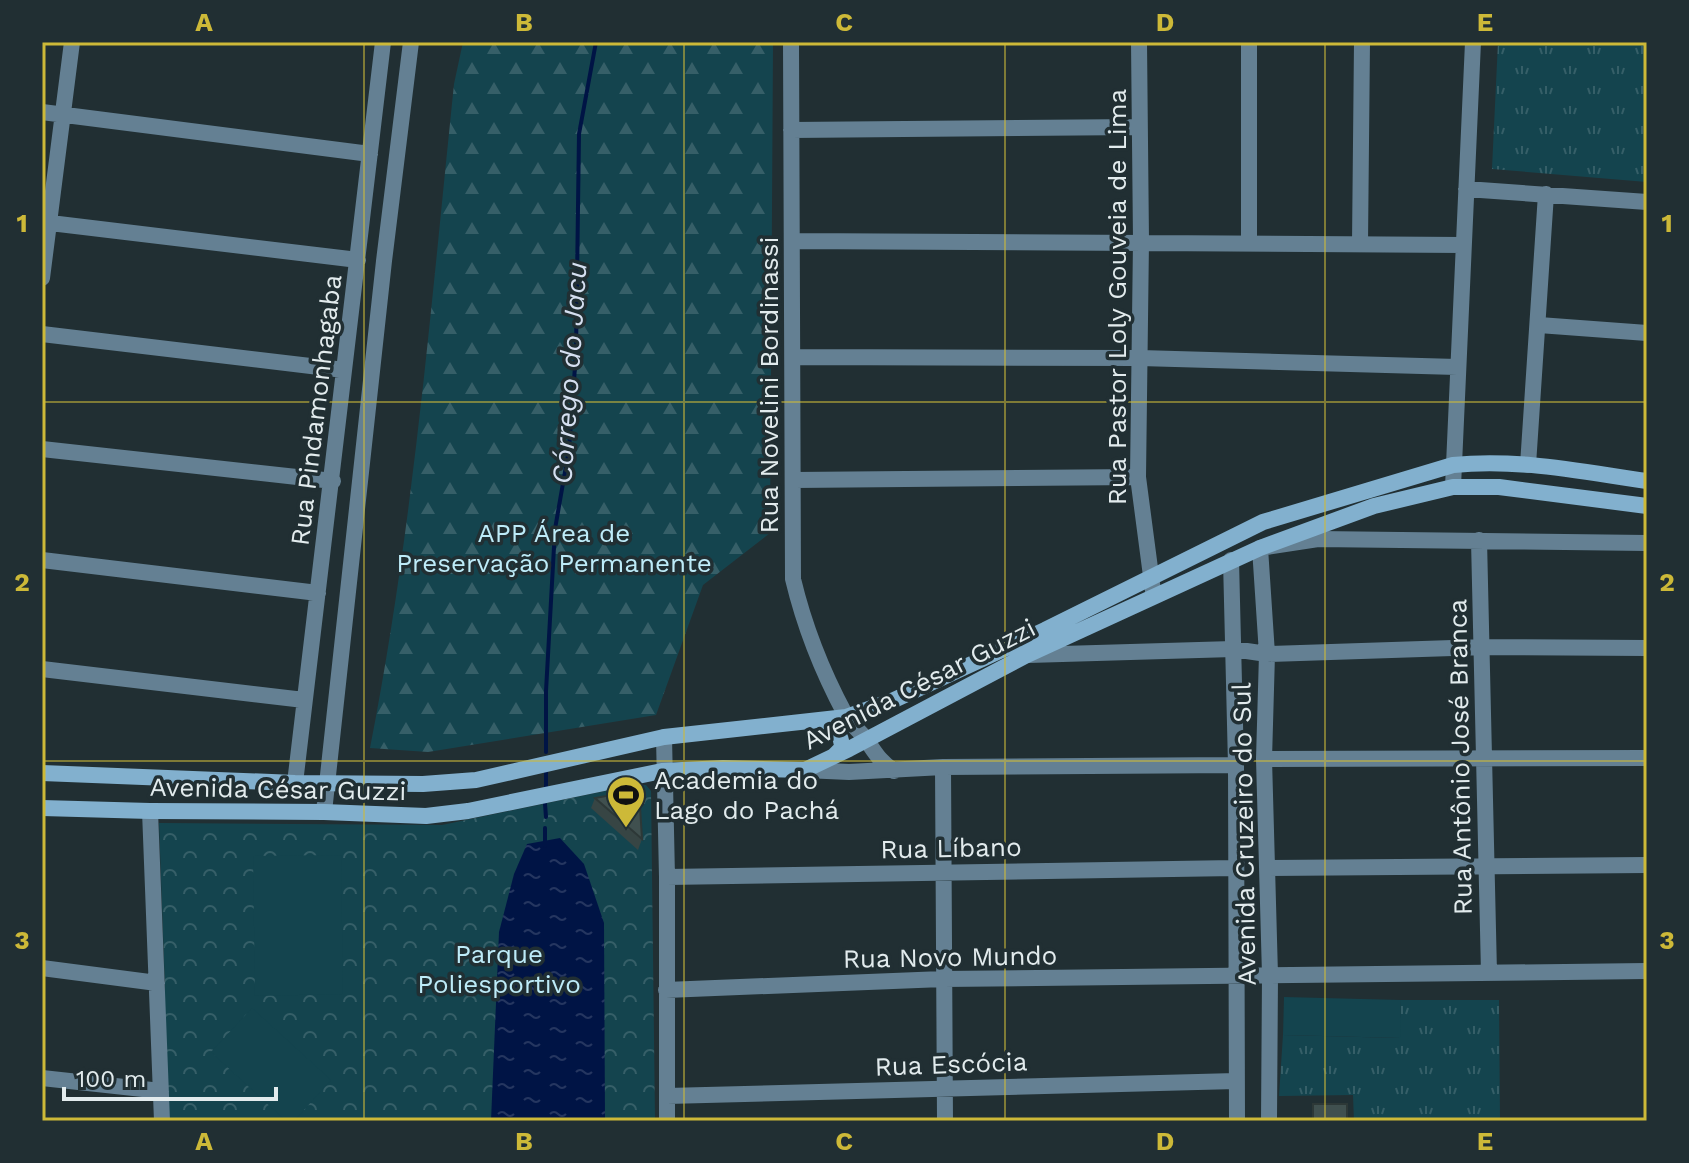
<svg xmlns="http://www.w3.org/2000/svg" width="1689" height="1163" viewBox="0 0 1689 1163" font-family="'Work Sans',sans-serif">
	<style>
		.grass { fill: url(#grass-tufts) }
		.forest { fill: url(#forest-firs) }
		.park { fill: url(#park-crowns) }
		.pitch { fill: #14444e }
		.water { fill: url(#water-ripples) }
		.lines { fill: none; stroke-linecap: round; stroke-linejoin: round }
		.stream { stroke: #001445; stroke-width: 4 }
		.street { stroke: #648093; stroke-width: 16 }
		.secondary { stroke: #82b0ce; stroke-width: 16 }
		.wall { fill: #374544 }
		.building { fill: #40504f; stroke: #2d3837; stroke-width: 2 }
		.grid { fill: none; stroke: #cdb938; stroke-width: 2; stroke-opacity: 0.55 }
		.labels { text-anchor: middle; stroke-width: 7; stroke-linejoin: round; paint-order: stroke }
		.street-label { font-size: 26px; fill: #e2ebed; stroke: #212f33 }
		.park-label { font-size: 26px; fill: #bdebf8; stroke: #212f33 }
		.poi-label { font-size: 26px; fill: #e2ebed; stroke: #212f33; text-anchor: start }
		.water-label { font-size: 28px; font-style: italic; fill: #d5dff0; stroke: #212f33 }
		.neatline { fill: none; stroke: #cdb938; stroke-width: 3 }
		.grid-label { font-size: 26px; text-anchor: middle; font-weight: bold; fill: #cdb938 }
	</style>
	<defs>
		<pattern id="grass-tufts" width="24" height="20" patternUnits="userSpaceOnUse" patternTransform="scale(2)"><rect width="24" height="20" fill="#14444e"/><path d="M3 7l-1-3M5 7V3M7 7l1-3M15 17l-1-3M17 17v-4M19 17l1-3" fill="none" stroke="#365f68"/></pattern>
		<pattern id="forest-firs" width="22" height="20" patternUnits="userSpaceOnUse" patternTransform="scale(2)"><rect width="22" height="20" fill="#14444e"/><path d="M5 1l3.5 6h-7zM16 11l3.5 6h-7z" fill="#365f68"/></pattern>
		<pattern id="park-crowns" width="20" height="18" patternUnits="userSpaceOnUse" patternTransform="scale(2)"><rect width="20" height="18" fill="#14444e"/><path d="M2 6a3 3 0 1 1 6 0M12 15a3 3 0 1 1 6 0" fill="none" stroke="#365f68"/></pattern>
		<pattern id="water-ripples" width="26" height="14" patternUnits="userSpaceOnUse" patternTransform="scale(2)"><rect width="26" height="14" fill="#001445"/><path d="M2 4q2-2 4 0t4 0M15 11q2-2 4 0t4 0" fill="none" stroke="#253660"/></pattern>
	</defs>
	<rect width="100%" height="100%" fill="#212f33"/>
	<path class="grass" d="M1498,42h149v140l-155,-13z
		M1401,1000h98l1,121h-146l-1,-26 -74,1 4,-61 116,3z"/>
	<path class="forest" d="M463,42h310l-3,491 -67,52 -47,130 -228,37 -58,-4c43,-219 61,-442 84,-664z"/>
	<path class="park" d="M634,785h12l5,6 4,330h-490v-133l-6,-165 283,2z"/>
	<path class="pitch" d="M341,855l2,139 -88,2 -2,-140z
		M1284,997l117,3 -1,38 -117,-3z
		M252,1008l79,72 -37,41h-8l-75,-69z"/>
	<path class="water" d="M560,838l24,26 20,59 1,198h-114l8,-189 15,-58 13,-30z"/>
	<g class="lines">
		<path class="stream" d="M546,752v-61l9,-162 14,-80 7,-96 3,-219 17,-92
			M546,769v18
			M545,804l1,13
			M545,846v-18"/>
		<path class="street" d="M791,42l2,537c11,46 30,94 52,135 5,10 14,16 20,24 10,14 14,23 29,33
			M1139,42l2,199 -3,236 15,114
			M1249,42v201
			M42,112l328,42
			M791,130l348,-3
			M1466,189l181,13
			M42,222l316,38
			M793,241l670,4
			M1360,243l2,-201
			M42,278l30,-236
			M1539,325l108,8
			M42,334l302,36
			M794,357l346,1 317,9
			M42,449l291,32
			M1528,465l18,-271
			M794,480l344,-3
			M1453,487l20,-445
			M1479,540l10,433
			M42,560l276,33
			M1231,560l5,205 1,356
			M1028,655l205,-6 34,5 216,-7 164,1
			M42,669l262,31
			M664,737l3,140v244
			M1264,759l383,-1
			M943,767l2,354
			M805,770l44,2 94,-5 293,-2
			M295,783l88,-741
			M150,811l12,310
			M324,812l60,-551 27,-219
			M1269,868l378,-3
			M667,877l568,-9
			M42,968l115,15
			M666,990l277,-11 704,-8
			M42,1078l119,13
			M667,1096l569,-15
			M1269,1121l1,-146 -6,-216 3,-105 -7,-106 58,-9 329,4"/>
		<path class="secondary" d="M823,722c11,6 19,12 19,26l-8,8
			M42,773l253,10 128,1 53,-4 188,-43 182,-20 48,-17 151,-70 218,-108 190,-57c65,-7 130,7 194,16
			M42,808l108,3 174,1 102,4 42,-5 194,-40 61,-3 82,2 44,-21 178,-94 233,-107 114,-42 79,-19h46l148,19"/>
	</g>
	<path class="wall" d="M595,798l47,41 -4,11 -47,-42z"/>
	<path class="building" d="M639,790l3,49 -47,-41z
		M1313,1104h34v17h-34z"/>
	<path class="grid" d="M364,42v1079M684,42v1079M1005,42v1079M1325,42v1079M42,402h1605M42,761h1605"/>
	<defs>
		<g id="stadium-pin" transform="scale(2)"><path d="M0 17L-7.5 6A9.5 9.5 0 1 1 7.5 6Z" fill="#cdb938" stroke="#212f33"/><path d="M0-5a6.5 5 0 1 0 0 10a6.5 5 0 1 0 0-10ZM-3.5-1.8h7v3.6h-7Z" fill="#111"/></g>
	</defs>
	<g fill-rule="evenodd">
		<use href="#stadium-pin" x="626" y="795"/>
	</g>
	<g class="labels">
		<g class="street-label">
			<text transform="translate(1117 297) rotate(-90)" y="9">Rua Pastor Loly Gouveia de Lima</text>
			<text transform="translate(769 385) rotate(-90)" y="9">Rua Novelini Bordinassi</text>
			<text transform="translate(316 410) rotate(-83)" y="9">Rua Pindamonhagaba</text>
			<text transform="translate(919 684) rotate(-27)" y="9">Avenida César Guzzi</text>
			<text transform="translate(1460 757) rotate(-91)" y="9">Rua Antônio José Branca</text>
			<text transform="translate(278 789) rotate(1)" y="9">Avenida César Guzzi</text>
			<text transform="translate(1244 834) rotate(-91)" y="9">Avenida Cruzeiro do Sul</text>
			<text transform="translate(951 848) rotate(-1)" y="9">Rua Líbano</text>
			<text transform="translate(950 957) rotate(-1)" y="9">Rua Novo Mundo</text>
			<text transform="translate(951 1064) rotate(-2)" y="9">Rua Escócia</text>
		</g>
		<g class="park-label">
			<text x="554" y="542">APP Área de<tspan x="554" dy="30">Preservação Permanente</tspan></text>
			<text x="499" y="963">Parque<tspan x="499" dy="30">Poliesportivo</tspan></text>
		</g>
		<g class="poi-label">
			<text x="654" y="789">Academia do<tspan x="654" dy="30">Lago do Pachá</tspan></text>
		</g>
		<g class="water-label">
			<text transform="translate(569 373) rotate(-86)" y="10">Córrego do Jacu</text>
		</g>
	</g>
	<rect width="1689" height="1163" fill="none" stroke="#212f33" stroke-width="88"/>
	<path d="M64 1087v12h212v-12" fill="none" stroke="#e2ebed" stroke-width="4"/>
	<text x="76" y="1087" font-size="24" fill="#e2ebed" stroke="#212f33" stroke-width="6" paint-order="stroke">100 m</text>
	<rect x="44" y="44" width="1601" height="1075" class="neatline"/>
	<g class="grid-label">
		<text x="204" y="31">A</text>
		<text x="524" y="31">B</text>
		<text x="844" y="31">C</text>
		<text x="1165" y="31">D</text>
		<text x="1485" y="31">E</text>
		<text x="22" y="232">1</text>
		<text x="1667" y="232">1</text>
		<text x="22" y="591">2</text>
		<text x="1667" y="591">2</text>
		<text x="22" y="949">3</text>
		<text x="1667" y="949">3</text>
		<text x="204" y="1150">A</text>
		<text x="524" y="1150">B</text>
		<text x="844" y="1150">C</text>
		<text x="1165" y="1150">D</text>
		<text x="1485" y="1150">E</text>
	</g>
</svg>
